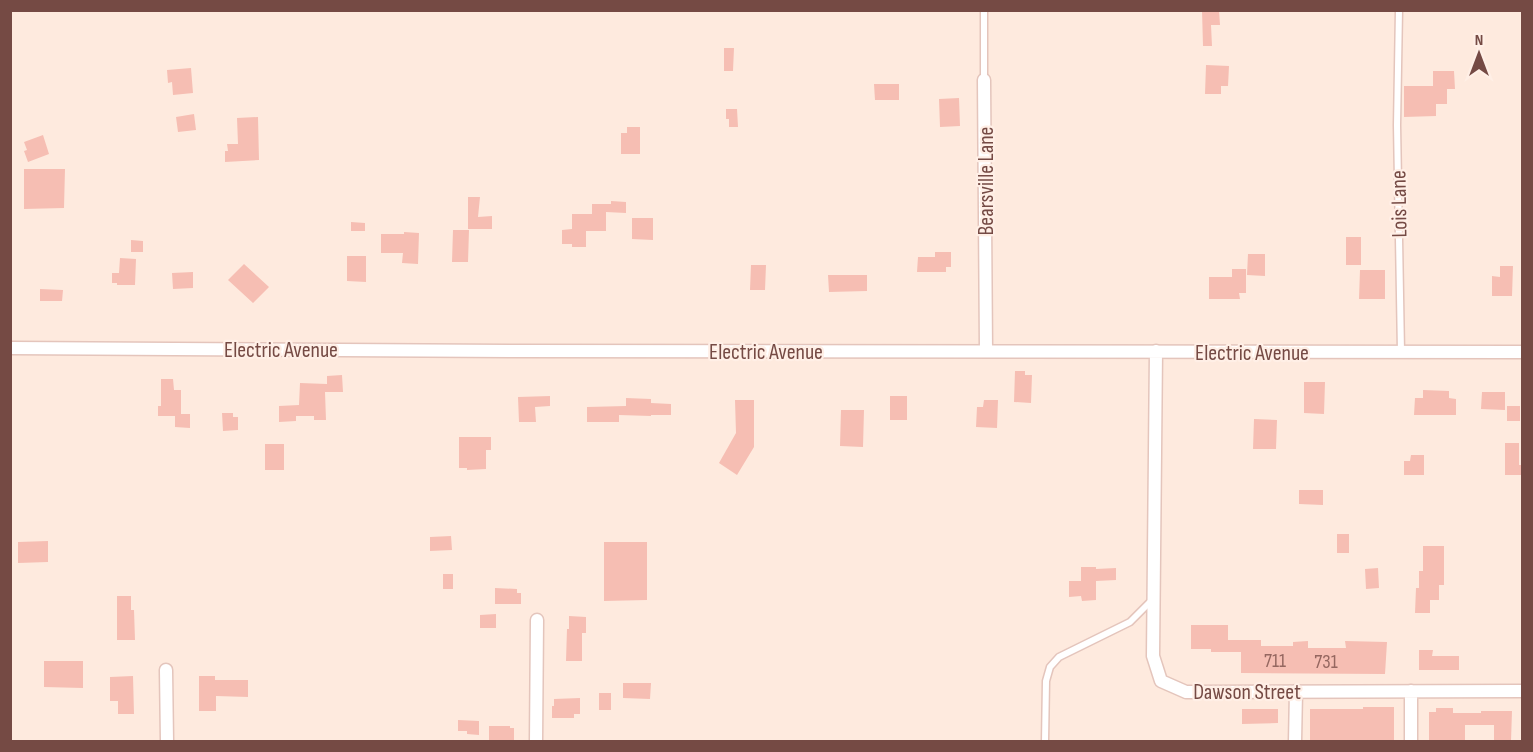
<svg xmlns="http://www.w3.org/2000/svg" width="1533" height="752" viewBox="0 0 1533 752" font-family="'Sofia Sans Condensed',sans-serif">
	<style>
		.building { fill: #f6beb3 }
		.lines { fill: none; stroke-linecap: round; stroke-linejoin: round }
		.lane-casing { stroke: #e4c5bc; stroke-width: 9 }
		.street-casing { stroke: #e4c5bc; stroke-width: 15 }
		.lane { stroke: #fff; stroke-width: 6 }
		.street { stroke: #fff; stroke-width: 12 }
		.labels { text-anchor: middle; stroke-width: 4.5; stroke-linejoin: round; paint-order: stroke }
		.number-label { font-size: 20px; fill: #956760 }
		.street-label { font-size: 22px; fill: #754a44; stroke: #ffefe6 }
	</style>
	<rect width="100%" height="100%" fill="#feeade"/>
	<path class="building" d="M1202,10h17l1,15h-9l1,21h-9z
		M724,48h10l-1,23h-9z
		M1206,65l23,1 -1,20h-7v8h-16z
		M191,68l2,25 -20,2 -1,-13 -4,1 -1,-13z
		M1433,71h21l1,18h-8v15h-11v12l-32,1v-31h29z
		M874,84h25v16h-24z
		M959,98l1,28 -20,1 -1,-28z
		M726,109h11l1,18h-9v-8h-3z
		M194,114l2,16 -18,2 -2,-15z
		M258,117l1,43 -34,2v-11h3l-1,-7h11l-1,-26z
		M627,127h13v27h-19v-21h6z
		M43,135l6,19 -21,8 -4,-11 3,-1 -3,-8z
		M24,169h41l-1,39 -40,1z
		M468,197h12l-2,20 14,-1v13h-24z
		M611,201l15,1v11l-20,-1v19h-20v16h-14v-3h-10v-14l10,-1v-15h20v-10h19z
		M632,218h21v22l-21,-1z
		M351,222l14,1v8h-14z
		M453,230h16l-1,32h-16z
		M404,232l15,1 -1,31 -16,-1 1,-10h-22v-19h23z
		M1346,237h15v28h-15z
		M131,240l12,1v11h-12z
		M935,252h16v15h-5v5h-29l1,-15h17z
		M1248,254h17v22l-18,-1z
		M347,256h19v26l-19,-1z
		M120,258l16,1 -1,26h-18v-2h-5v-10h7z
		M244,264l25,23 -16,16 -25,-23z
		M751,265h15l-1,25h-15z
		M1500,266h13l-1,30h-20v-20l8,1z
		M1232,269h14v24h-7l1,6h-31v-22h23z
		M1360,270h25v29h-26z
		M193,272v16l-20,1 -1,-16z
		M828,275h39v16l-38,1z
		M40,289l23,1 -1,11h-22z
		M1015,371h10v4h7l-1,28 -17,-1z
		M342,375l1,17h-18l1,28h-12v-4h-18v5l-17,1v-16l20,-1 1,-22 27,1v-8z
		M161,379h12l1,11h7v24h9v14l-15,-1v-11h-17v-10h3z
		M1304,382h21l-1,32 -20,-1z
		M1423,390l26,1v7l7,1v16h-42l1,-17h8z
		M1482,392h23v18l-24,-1z
		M550,396v10l-15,1 1,15h-17l-1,-25z
		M890,396h17v24h-17z
		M626,398l25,1v4l20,1v11h-20v1l-32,-1v7h-32v-15l39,-1z
		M735,400h19v47l-17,28 -18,-12 17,-30z
		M984,400h14l-1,28 -21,-1 1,-20h6z
		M1507,406h13v15h-13z
		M841,410h23l-1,37 -23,-1z
		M222,413h11v4h5v13l-15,1z
		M1254,419l23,1 -1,29h-23z
		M459,437h32v13h-5v19l-19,1v-2h-8z
		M1505,443h14v22h3v10h-17z
		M265,444h19v26h-19z
		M1411,455h13v20h-20v-14h6z
		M1299,490h24v15l-24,-1z
		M1337,534h12v19h-12z
		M451,536l1,14 -22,1v-14z
		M48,541v21l-30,1v-21z
		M604,542h43v58l-43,1z
		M1423,546h21v39h-5v15h-9v13h-15l1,-25h3v-17h4z
		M1081,567h15v2l20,-1v12l-20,1v19l-14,1 -1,-5 -12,1v-16h12z
		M1378,568l1,20 -13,1 -1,-20z
		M443,574h10v15h-10z
		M495,588l22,1v4h4v11h-26z
		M117,596h14v14h3l1,30h-18z
		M496,614v14h-16v-13z
		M569,616l17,1v16h-4v28h-16l1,-32h2z
		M1191,625h37v15h33v6h32v-4l15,-1v7h38l-1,-7 42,1 -2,32 -144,-1v-21h-30v-3h-20z
		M1419,650h14l-1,6h27v14h-40z
		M44,661h39v27l-39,-1z
		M133,676l1,38h-16v-13h-8v-24z
		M199,676h16v4h33v17l-32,-1v15h-17z
		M623,683h28l-1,16 -27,-1z
		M599,693h12v17h-12z
		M580,698v16h-6v4h-22v-12h2v-7z
		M1363,707h31v34h-84v-32h53z
		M1436,708h17v5h28v-2h31l-1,30h-17v-16h-29v16h-36v-29h7z
		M1242,709h36v14l-36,1z
		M458,720l21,1v14l-12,-1v-3h-9z
		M489,726h21v2h4v12h-4v1h-21z"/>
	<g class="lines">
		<g class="lane-casing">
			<path id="lane" d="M984,10v70
				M1399,10l-2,115 4,227
				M1045,742l1,-61 4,-14 9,-10 71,-35 23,-23"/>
		</g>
		<g class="street-casing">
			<path id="street" d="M984,80l2,271
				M10,348l505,3 1007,1
				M1156,351l-3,305 8,25 25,11 336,-1
				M166,670l1,72
				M1411,691v51
				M536,742l1,-122
				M1295,742l1,-51"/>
		</g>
		<use href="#lane" class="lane"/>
		<use href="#street" class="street"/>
	</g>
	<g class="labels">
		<g class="number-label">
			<text x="1275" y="667">711</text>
			<text x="1326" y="668">731</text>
		</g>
		<g class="street-label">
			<text transform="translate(985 181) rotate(-90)" y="8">Bearsville Lane</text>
			<text transform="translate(1398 204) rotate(-91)" y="8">Lois Lane</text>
			<text x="281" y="357">Electric Avenue</text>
			<text x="766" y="359">Electric Avenue</text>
			<text x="1252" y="360">Electric Avenue</text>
			<text x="1247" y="699">Dawson Street</text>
		</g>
	</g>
	<rect width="1533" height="752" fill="none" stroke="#754a44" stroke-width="24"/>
	<g transform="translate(1479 54)" stroke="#ffefe6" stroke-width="4.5" paint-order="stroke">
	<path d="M0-4.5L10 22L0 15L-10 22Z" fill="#754a44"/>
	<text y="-9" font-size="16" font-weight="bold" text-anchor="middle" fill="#754a44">N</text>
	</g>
</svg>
